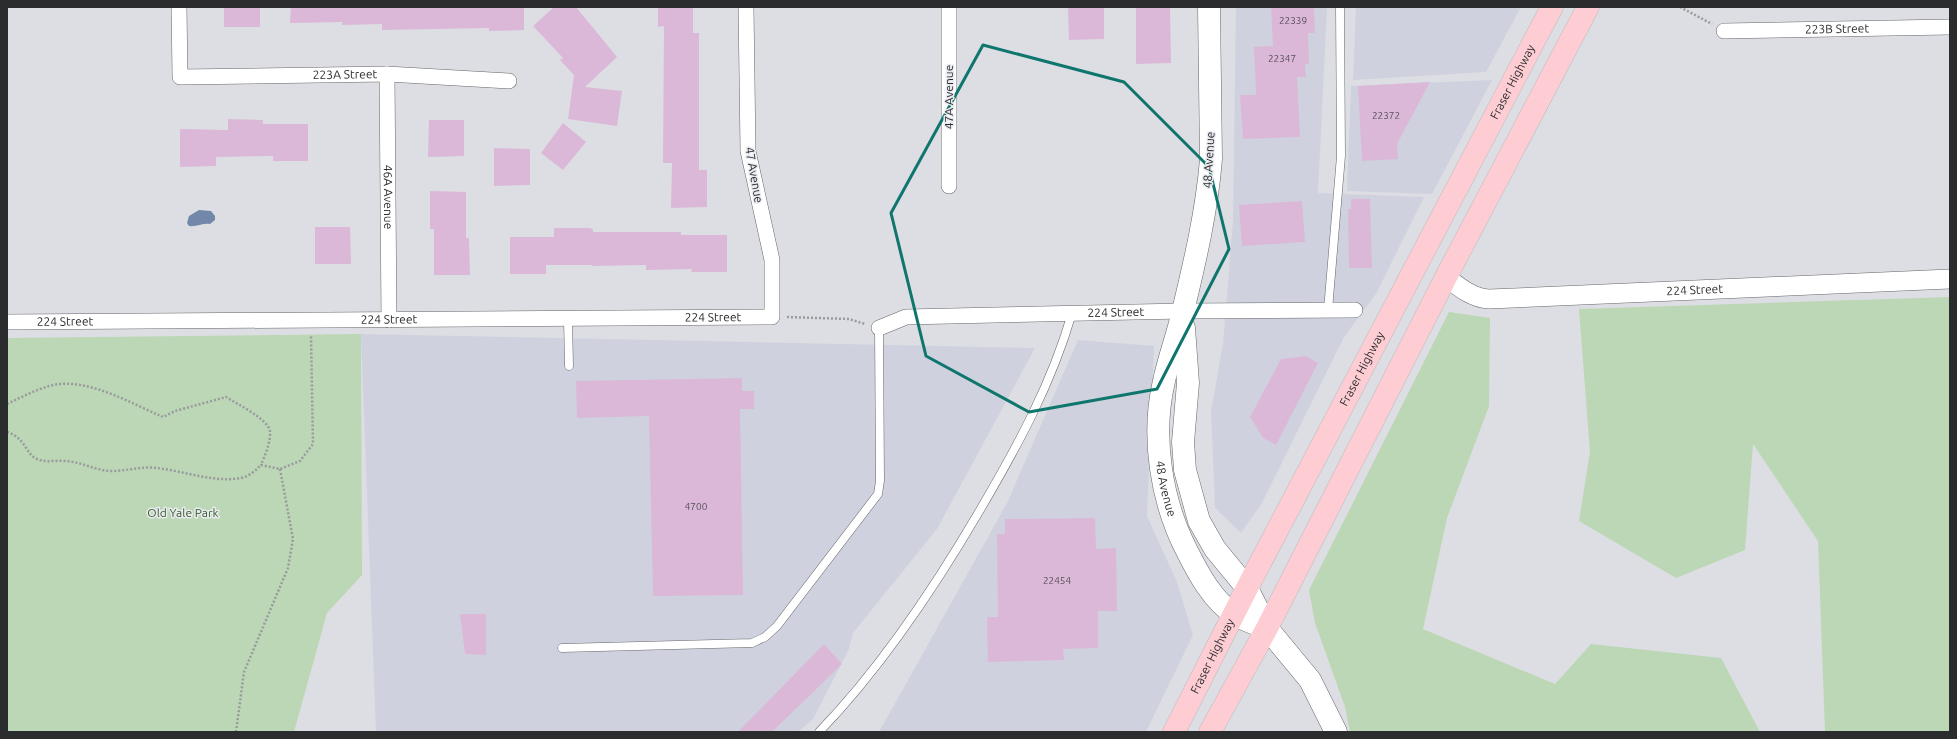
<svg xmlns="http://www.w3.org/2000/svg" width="1957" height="739" viewBox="0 0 1957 739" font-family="Ubuntu,sans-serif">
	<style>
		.built { fill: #cfd2de }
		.green { fill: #bcd7b5 }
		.water { fill: #7188aa }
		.building { fill: #dbb8d8 }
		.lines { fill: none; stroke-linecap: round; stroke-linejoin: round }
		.service-casing { stroke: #65666a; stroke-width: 9 }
		.minor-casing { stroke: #65666a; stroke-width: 16 }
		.tertiary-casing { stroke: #65666a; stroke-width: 20 }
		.secondary-casing { stroke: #65666a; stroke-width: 23 }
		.primary-casing { stroke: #bbbbbc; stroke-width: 23 }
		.path { stroke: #999a9e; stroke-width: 2.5; stroke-dasharray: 2 2; stroke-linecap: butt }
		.service { stroke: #fff; stroke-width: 8 }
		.minor { stroke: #fff; stroke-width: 15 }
		.tertiary { stroke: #fff; stroke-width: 19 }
		.secondary { stroke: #fff; stroke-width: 22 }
		.primary { stroke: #fdcdd3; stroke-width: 22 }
		.marked { fill: none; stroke: #0f766e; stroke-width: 3; stroke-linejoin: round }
		.labels { text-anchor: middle; stroke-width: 3; stroke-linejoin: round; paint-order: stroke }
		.number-label { font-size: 10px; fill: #574f58 }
		.street-label { font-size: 12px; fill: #2b2c2e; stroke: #eaebf1 }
		.park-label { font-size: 12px; fill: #335a29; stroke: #eaebf1 }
	</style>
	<rect width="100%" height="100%" fill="#dddee3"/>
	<path class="built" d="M1236,7h91l-9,186 106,4 -48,97 -32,43 -82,166 -21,30 -26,-25 -4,-97 12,-67 10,-124z
		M1356,7h165l-35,65 -133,8z
		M1492,80l-60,114 -85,-3 4,-105z
		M361,334l674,14 -98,181 -84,104 -4,16 -36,70 -15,13h-422z
		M1078,340l76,6 -7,170 30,66 16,53 -47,97h-267l128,-229z"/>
	<path class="green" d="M1950,297v435h-125l-7,-191 -65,-97 -8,106 -69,28 -97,-57 11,-69 -11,-143z
		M1449,312l41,6 -1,88 -42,112 -24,111 132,55 36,-40 130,14 39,74h-410l-5,-25 -30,-84 -6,-33z
		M361,334l1,241 -35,38 -33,119h-287v-394z"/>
	<path class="water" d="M199,210l12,1 4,5v4l-5,4c-8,-1 -13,3 -21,2l-2,-3 2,-7z"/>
	<path class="building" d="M224,7h36v20h-36z
		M291,7h233v23l-35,1v-3l-107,2v-6l-40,1v-3l-52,1z
		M554,7h22l41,50 -32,30 37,4 -5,35 -49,-7 6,-44 -14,-15 3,-2 -30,-32z
		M658,7h35v26h6v137h8v37l-36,1 1,-45h-9l1,-137 -6,1z
		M1068,7h36v32l-35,1z
		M1136,7h34l1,56 -35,1z
		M1271,7h43l1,26h-7l1,31h-4l1,13h-9l3,60 -57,2 -3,-44h16l-2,-48 19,-1z
		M1430,82l-33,62 1,15 -36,2 -4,-75z
		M228,119l35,1v4h45v37h-35v-5l-57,1v9l-36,1v-38l48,1z
		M429,120h35v36l-36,1z
		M563,123l23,19 -23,28 -22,-17z
		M494,148l36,1v36l-36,1z
		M430,191l36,1v46h3l1,37h-36v-46h-4z
		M1351,199h19l2,69h-23l-1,-59h3z
		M1302,201l3,41 -63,4 -3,-41z
		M315,227h35l1,37h-36z
		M554,228h35l4,1v3h88v3h46v37h-36l1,-3 -46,1v-5l-54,1v-1h-46v9h-36v-37h44z
		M1306,356l12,7 -42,82 -13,-7 -13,-21 31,-58z
		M742,378v13h12v18h-14l3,186 -90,1 -4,-180 -72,2 -1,-37z
		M1095,518l1,31 20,-1 1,63h-19v37l-35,1 1,11 -76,2 -1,-45h11l-1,-83h8v-15z
		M460,614h26v41l-21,-1z
		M824,644l18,20 -70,68h-34z"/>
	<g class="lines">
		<g class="service-casing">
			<path id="service" d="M1328,310l13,-154 -1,-149
				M568,319l1,47
				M562,648l190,-5 13,-6 12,-11 101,-132 2,-13 -1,-153
				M819,732c62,-64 116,-145 161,-222 37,-63 72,-127 92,-197"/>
		</g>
		<g class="minor-casing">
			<g id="minor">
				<path id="s1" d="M179,7l1,70 207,-3 122,7"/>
				<path d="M949,7v179"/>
				<path id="s2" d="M1724,31l226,-4"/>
				<path id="s3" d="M387,74l2,246"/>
				<path id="s4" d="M7,322l765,-5v-57l-24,-109 -2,-144"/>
				<path id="s5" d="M879,328l27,-11 277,-6 172,-1"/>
			</g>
		</g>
		<g class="tertiary-casing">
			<g id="tertiary">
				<path id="s6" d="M1446,277c13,10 26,21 43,22l461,-20"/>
			</g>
		</g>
		<g class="secondary-casing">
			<g id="secondary">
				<path id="s7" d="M1209,7l2,152c-4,51 -16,102 -28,152 -5,23 -14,46 -19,70 -13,55 -3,120 23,170 11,22 26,50 47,63 9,6 22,10 33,14"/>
				<path d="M1184,328l4,55 -5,59 2,28 14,51 16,28 32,39 20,40 43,52 26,52"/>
			</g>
		</g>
		<g class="primary-casing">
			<g id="primary">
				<path id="s8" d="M1174,732l73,-144 305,-581"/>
				<path d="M1210,732l57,-104 179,-351 142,-270"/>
			</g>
		</g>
		<path class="path" d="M1680,7l32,17
			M787,317l62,2 16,5
			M7,404c15,-7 30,-15 46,-19 36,-7 77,18 110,32l12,-6 51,-14c11,7 42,22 44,34 1,11 -5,24 -9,34
			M7,432c19,6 19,23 30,27 9,4 18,1 27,2 17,0 31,10 48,10 15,0 30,-5 45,-3 27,3 57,15 84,10 9,-2 15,-8 20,-13l19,4 20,-8 13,-17 -2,-108
			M236,732l8,-60 44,-104 5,-29 -13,-70"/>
		<use href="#service" class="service"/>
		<use href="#minor" class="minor"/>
		<use href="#tertiary" class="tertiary"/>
		<use href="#secondary" class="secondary"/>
		<use href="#primary" class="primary"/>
	</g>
	<path class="marked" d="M983,45l141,37 85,85 20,82 -72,140 -128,23 -103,-56 -35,-143z"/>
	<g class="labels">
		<g class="number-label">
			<text x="1293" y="24">22339</text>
			<text x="1282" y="62">22347</text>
			<text x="1386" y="119">22372</text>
			<text x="696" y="510">4700</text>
			<text x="1057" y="584">22454</text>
		</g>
		<g class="street-label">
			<text dy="4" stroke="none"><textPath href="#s2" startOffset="113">223B Street</textPath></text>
			<text dy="4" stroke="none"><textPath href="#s1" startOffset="235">223A Street</textPath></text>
			<text dy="4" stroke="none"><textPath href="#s8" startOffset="733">Fraser Highway</textPath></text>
			<text transform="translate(949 97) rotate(-90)" y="4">47A Avenue</text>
			<text transform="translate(1209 160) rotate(-87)" y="4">48 Avenue</text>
			<text transform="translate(754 175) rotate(80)" y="4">47 Avenue</text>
			<text dy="4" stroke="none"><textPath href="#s3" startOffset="123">46A Avenue</textPath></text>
			<text dy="4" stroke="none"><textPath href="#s6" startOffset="255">224 Street</textPath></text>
			<text dy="4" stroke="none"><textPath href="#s5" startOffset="239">224 Street</textPath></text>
			<text dy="4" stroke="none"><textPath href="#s4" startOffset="706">224 Street</textPath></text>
			<text dy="4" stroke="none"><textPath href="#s4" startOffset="382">224 Street</textPath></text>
			<text dy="4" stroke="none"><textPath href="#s4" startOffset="58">224 Street</textPath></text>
			<text dy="4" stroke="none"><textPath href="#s8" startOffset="409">Fraser Highway</textPath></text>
			<text dy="4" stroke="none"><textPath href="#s7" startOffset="488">48 Avenue</textPath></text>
			<text dy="4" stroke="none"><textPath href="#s8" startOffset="85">Fraser Highway</textPath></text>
		</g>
		<g class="park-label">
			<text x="183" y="517">Old Yale Park</text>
		</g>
	</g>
	<rect width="1957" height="739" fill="none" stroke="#2b2c2e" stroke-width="16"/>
</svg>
